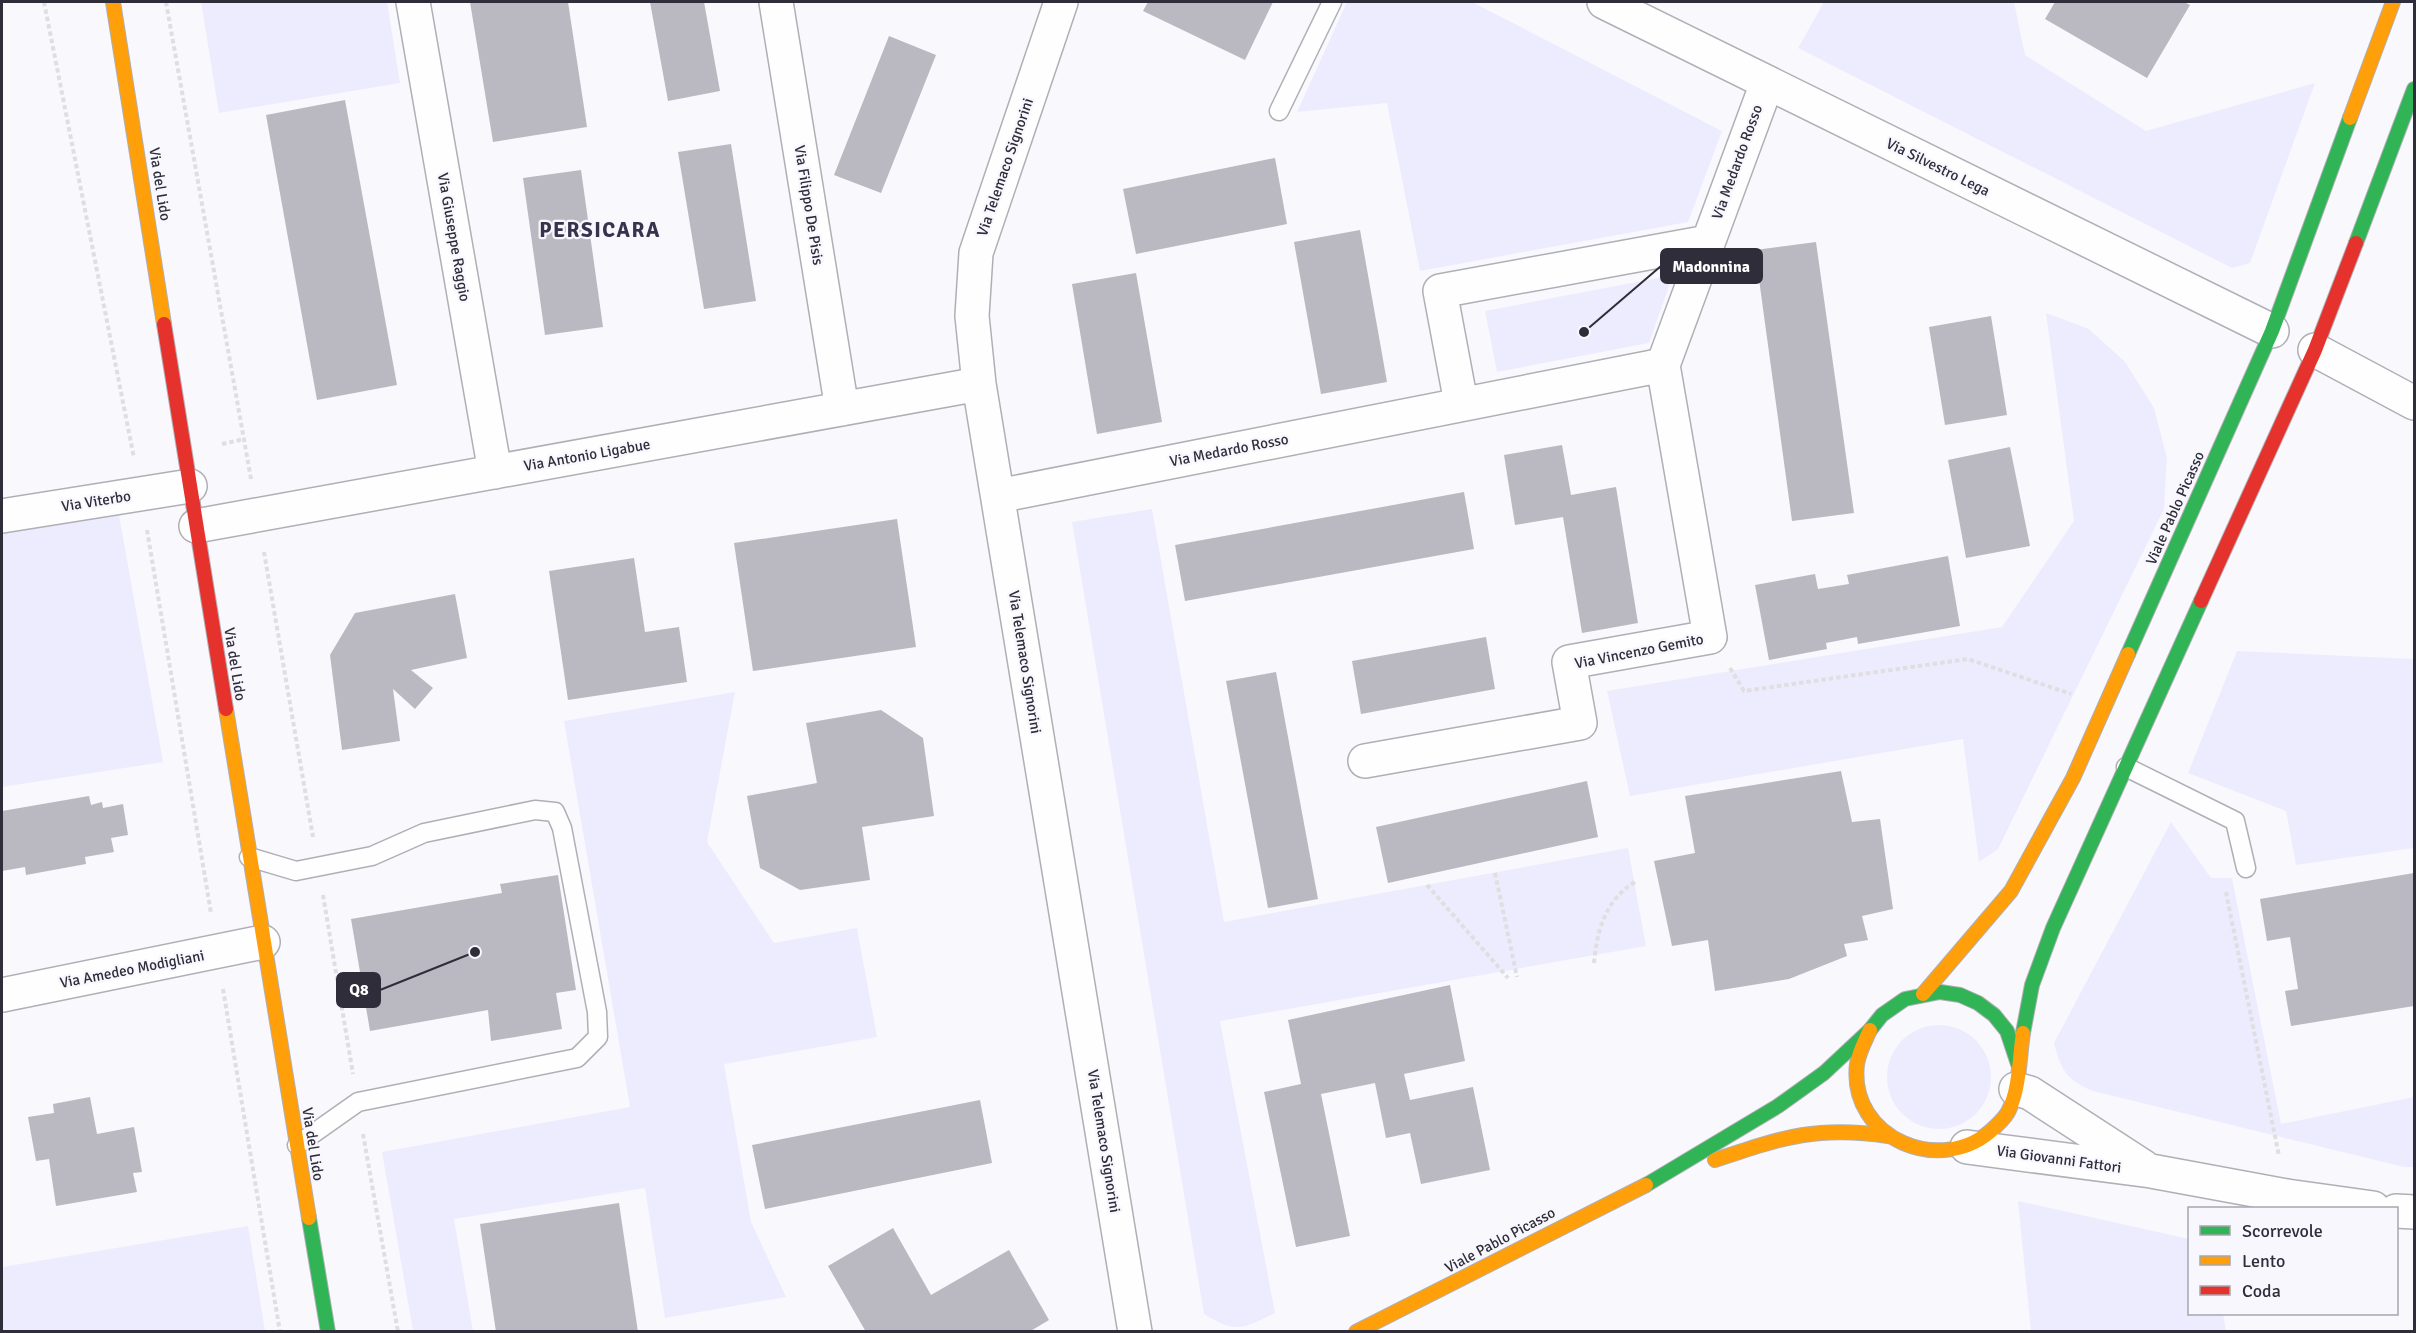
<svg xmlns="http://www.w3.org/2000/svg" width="2416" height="1333" viewBox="0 0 2416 1333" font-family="Signika,sans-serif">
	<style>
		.green { fill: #edecfe }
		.building { fill: #bab9c2 }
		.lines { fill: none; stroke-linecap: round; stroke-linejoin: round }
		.lane-casing { stroke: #afafb6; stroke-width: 21 }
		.street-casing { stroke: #afafb6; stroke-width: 36 }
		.fast-casing { stroke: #afafb6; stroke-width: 16 }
		.slow-casing { stroke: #afafb6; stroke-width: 16 }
		.jam-casing { stroke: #afafb6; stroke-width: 16 }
		.path { stroke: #e0dee1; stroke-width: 4; stroke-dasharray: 4.5 3; stroke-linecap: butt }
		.lane { stroke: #fefeff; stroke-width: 18 }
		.street { stroke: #fefeff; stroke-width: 33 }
		.fast { stroke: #30b455; stroke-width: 14 }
		.slow { stroke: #ff9f0a; stroke-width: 14 }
		.jam { stroke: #e5322d; stroke-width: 14 }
		.labels { text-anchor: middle; stroke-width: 4.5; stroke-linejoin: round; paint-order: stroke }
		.street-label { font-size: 15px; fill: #2e2d39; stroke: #f8f7fe }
		.district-label { font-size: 21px; font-weight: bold; letter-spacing: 1.5px; fill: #36334c; stroke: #f8f7fe }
		.leader { fill: none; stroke: #2e2d39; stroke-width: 2 }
		.callout-dot { fill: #2e2d39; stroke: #f8f7fe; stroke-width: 2 }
		.callout { fill: #2e2d39; stroke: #2e2d39; stroke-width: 2 }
		.callout-label { font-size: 16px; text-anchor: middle; font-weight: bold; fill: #fff }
	</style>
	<rect width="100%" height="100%" fill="#f9f8fd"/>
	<path class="green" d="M201,2h186l13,81 -181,30z
		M1347,2h125l250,129 -34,91 -268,49 -33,-168 -90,9z
		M1824,2h190l11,53 121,76 169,-48 -65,180 -18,5 -434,-220z
		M1673,275l-24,68 -152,29 -12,-61z
		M2046,313l43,16 36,33 29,46 13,50 -3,51 -166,340 -19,13 -16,-123 -333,57 -23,-105 395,-64 72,-106z
		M1152,509l72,413 404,-74 18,98 -426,75 55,292c-34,17 -40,20 -71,1l-132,-792z
		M119,515l44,247 -161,25v-255z
		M2237,651l177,8v189l-118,17 -10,-54 -98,-38z
		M735,692l-28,150 67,101 83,-15 20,109 -153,27 27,158 35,75 -121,21 -20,-130 -191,31 19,112h-60l-31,-179 248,-45 -66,-386z
		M2171,822l40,56h21l49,246 133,-27v70h-10l-311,-76c-26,-11 -32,-20 -39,-48z
		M1887 1077a52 52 0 1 1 104 0a52 52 0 1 1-104 0Z
		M2018,1201l171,38 1,75h33l3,17h-195z
		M248,1226l17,105h-263v-64z"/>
	<path class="building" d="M470,2h98l19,125 -94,15z
		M650,2h54l16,89 -52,10z
		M1148,2h125l-28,58 -102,-49z
		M2055,2h129l6,3 -43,73 -102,-59z
		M889,36l47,19 -55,138 -47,-18z
		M345,100l52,285 -80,15 -51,-285z
		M731,144l25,157 -52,8 -26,-157z
		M1275,158l12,66 -151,30 -13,-65z
		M581,170l22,157 -58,8 -22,-157z
		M1360,230l27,152 -66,12 -27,-152z
		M1816,242l38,271 -62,8 -37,-271z
		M1136,273l26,149 -65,12 -25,-150z
		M1991,316l16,99 -62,10 -16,-98z
		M1562,445l9,50 45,-8 22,136 -56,10 -19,-116 -48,8 -11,-70z
		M2010,447l20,99 -64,12 -18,-98z
		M1464,492l10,57 -289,52 -10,-56z
		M897,519l19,128 -163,24 -19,-128z
		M1948,556l12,70 -102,18 -1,-7 -31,6 1,6 -58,11 -14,-75 60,-11 3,15 31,-5 -2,-9z
		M634,558l11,74 34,-5 8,55 -119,18 -19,-129z
		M455,594l12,64 -56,12 22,18 -18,21 -22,-20 7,52 -58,9 -12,-95 25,-42z
		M1486,637l9,52 -134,25 -9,-53z
		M1276,672l42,227 -50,9 -42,-227z
		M881,710l42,28 11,78 -72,11 8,53 -70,10 -40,-22 -13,-72 70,-13 -11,-60z
		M1841,771l11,51 28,-3 13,90 -31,7 6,24 -24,4 3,12 -58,23 -74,12 -7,-51 -36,6 -18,-85 41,-8 -10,-57z
		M1587,781l11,56 -210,46 -12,-56z
		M89,796l2,9 11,-3 1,6 20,-4 5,31 -17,3 3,14 -29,5 1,7 -60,11 -1,-8 -23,4v-60z
		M2414,873v133l-123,20 -6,-35 13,-2 -8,-52 -23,4 -7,-42z
		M558,875l18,115 -20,3 6,36 -71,12 -3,-31 -118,21 -19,-112 151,-26 -2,-9z
		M1450,985l15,76 -61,13 6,26 63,-13 17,83 -69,14 -11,-51 -24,5 -11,-55 -54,11 29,142 -54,11 -32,-155 37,-8 -13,-64z
		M90,1097l7,37 37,-7 8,45 -9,1 4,19 -81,14 -7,-47 -13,2 -8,-44 26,-4 -1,-9z
		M980,1100l12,63 -227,46 -13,-64z
		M619,1203l19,129h-142l-16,-108z
		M893,1228l38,67 78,-45 40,70 -20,12h-163l-38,-66z"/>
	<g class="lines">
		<g class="lane-casing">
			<path id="lane" d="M1279,111l53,-109
				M2126,767l109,54 11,47
				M249,857l47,14 76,-15 52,-23 111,-23 20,2 7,16 35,184 1,25 -21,21 -219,44 -61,43"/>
		</g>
		<g class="street-casing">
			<path id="street" d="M413,2l82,470
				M776,2l66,407
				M1061,2l-85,251 -4,63 7,68 156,948
				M1604,2l668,329
				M2315,350l99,53
				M1461,403l-21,-112 268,-49
				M998,496l665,-131 104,-282
				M2,516l188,-30
				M196,526l783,-142
				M1365,761l215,-38 -11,-61 141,-25 -47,-272
				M2,995l261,-53
				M2016,1089l14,4 114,74
				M1967,1147l184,24 136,25 86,12
				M2396,1211l18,1"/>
		</g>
		<g class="fast-casing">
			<path id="fast" d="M2356,243l58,-154
				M2128,654l144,-323 78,-213
				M2023,1033l9,-48 21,-57 148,-327
				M1646,1185l132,-79 46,-33 46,-43 12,-15 23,-16 35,-7 20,3 18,8 16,12 13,16 11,33
				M309,1218l19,114"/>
		</g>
		<g class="slow-casing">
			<path id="slow" d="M113,2l51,322
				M2350,118l43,-116
				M226,709l83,509
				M1923,994l88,-103 62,-113 55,-124
				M1870,1030c-5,11 -11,22 -13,34 -9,76 87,114 138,63 5,-5 11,-10 14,-17 11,-23 10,-52 14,-77
				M1715,1160c66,-22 102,-35 173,-24
				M1356,1332l290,-147"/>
		</g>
		<g class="jam-casing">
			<path id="jam" d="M164,324l62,385
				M2201,601l114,-251 41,-107"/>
		</g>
		<path class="path" d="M44,2l90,456
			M166,2l85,477
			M222,444l22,-5
			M147,530l64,383
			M264,552l49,285
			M1730,668l14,23 224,-32 103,35
			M1495,873l22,104
			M1427,885l81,93
			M2226,892l53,264
			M323,895l30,179
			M1594,963c3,-32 11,-63 41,-81
			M223,989l57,343
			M363,1134l35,198"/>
		<use href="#lane" class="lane"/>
		<use href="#street" class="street"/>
		<use href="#fast" class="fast"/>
		<use href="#slow" class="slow"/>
		<use href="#jam" class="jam"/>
	</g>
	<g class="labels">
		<g class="street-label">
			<text transform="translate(1737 162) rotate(-70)" y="5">Via Medardo Rosso</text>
			<text transform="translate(1005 167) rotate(-71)" y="5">Via Telemaco Signorini</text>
			<text transform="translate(1938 167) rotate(26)" y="5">Via Silvestro Lega</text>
			<text transform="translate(160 184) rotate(81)" y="5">Via del Lido</text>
			<text transform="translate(809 205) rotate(81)" y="5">Via Filippo De Pisis</text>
			<text transform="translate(454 237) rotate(80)" y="5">Via Giuseppe Raggio</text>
			<text transform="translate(1229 450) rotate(-11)" y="5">Via Medardo Rosso</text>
			<text transform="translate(587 455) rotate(-10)" y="5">Via Antonio Ligabue</text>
			<text transform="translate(96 501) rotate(-9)" y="5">Via Viterbo</text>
			<text transform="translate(2175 508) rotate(-66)" y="5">Viale Pablo Picasso</text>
			<text transform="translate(1639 651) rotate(-11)" y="5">Via Vincenzo Gemito</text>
			<text transform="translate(1025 662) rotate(81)" y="5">Via Telemaco Signorini</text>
			<text transform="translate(235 664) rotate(81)" y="5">Via del Lido</text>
			<text transform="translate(132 969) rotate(-11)" y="5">Via Amedeo Modigliani</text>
			<text transform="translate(1104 1141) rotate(81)" y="5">Via Telemaco Signorini</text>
			<text transform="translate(313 1144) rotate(81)" y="5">Via del Lido</text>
			<text transform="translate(2059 1159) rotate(8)" y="5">Via Giovanni Fattori</text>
			<text transform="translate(1500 1240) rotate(-28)" y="5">Viale Pablo Picasso</text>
		</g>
		<g class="district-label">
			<text x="600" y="237">PERSICARA</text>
		</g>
	</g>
	<path class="leader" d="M1584 332L1661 266M475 952L380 990"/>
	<g class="callout-dot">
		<circle cx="1584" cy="332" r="6"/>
		<circle cx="475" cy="952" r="6"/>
	</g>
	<g class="callout">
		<rect x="1661" y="249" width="101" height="34" rx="6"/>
		<rect x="337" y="973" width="43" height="34" rx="6"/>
	</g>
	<g class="callout-label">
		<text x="1711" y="272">Madonnina</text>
		<text x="359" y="995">Q8</text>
	</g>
	<rect width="2416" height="1333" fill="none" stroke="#2e2d39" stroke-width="6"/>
	<rect x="2188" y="1207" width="210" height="108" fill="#f8f7fe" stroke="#a7a6af" stroke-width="1.5"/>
	<rect x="2200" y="1226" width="30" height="9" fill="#30b455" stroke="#a7a6af" stroke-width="1.5"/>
	<text x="2242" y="1237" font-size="18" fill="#2e2d39">Scorrevole</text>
	<rect x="2200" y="1256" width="30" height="9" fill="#ff9f0a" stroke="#a7a6af" stroke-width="1.5"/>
	<text x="2242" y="1267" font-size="18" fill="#2e2d39">Lento</text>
	<rect x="2200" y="1286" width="30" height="9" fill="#e5322d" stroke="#a7a6af" stroke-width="1.5"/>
	<text x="2242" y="1297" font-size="18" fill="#2e2d39">Coda</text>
</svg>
